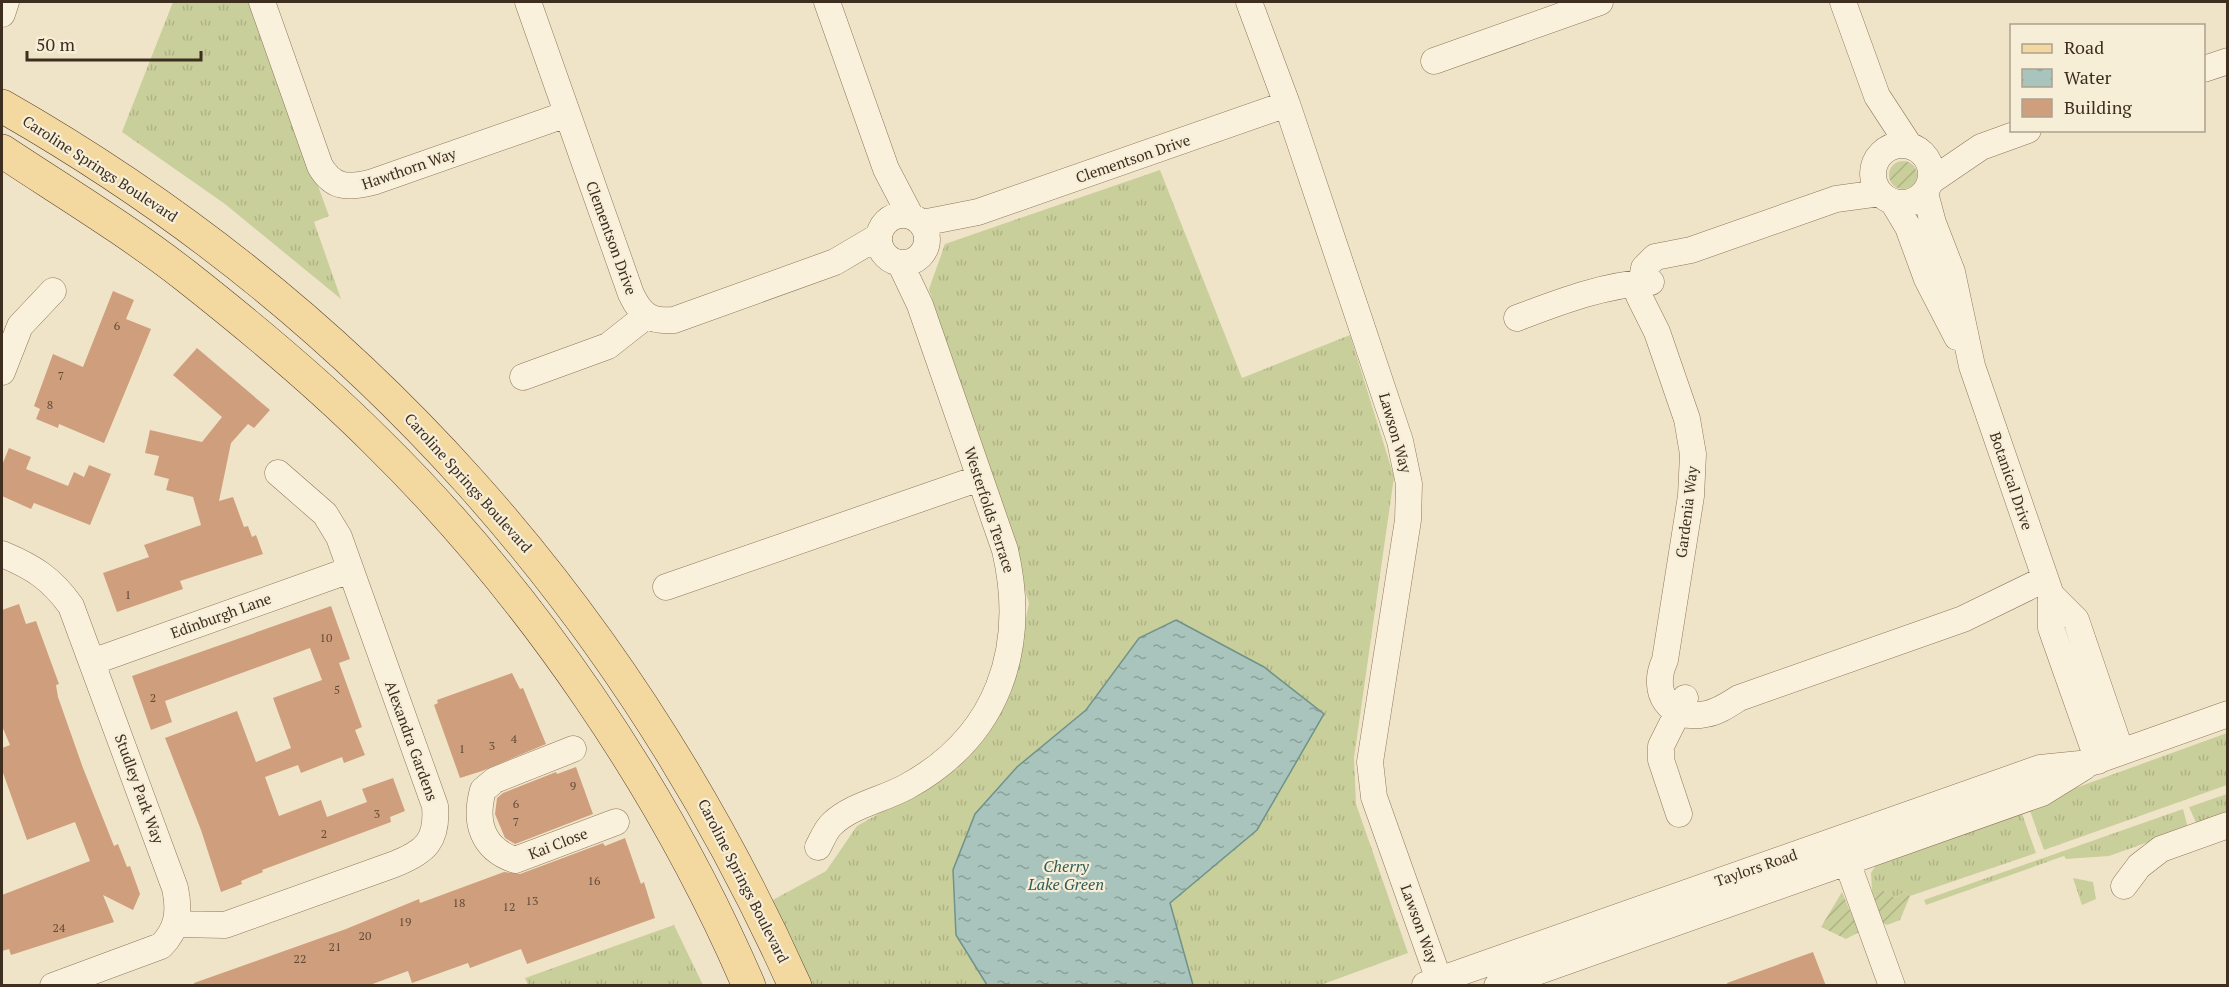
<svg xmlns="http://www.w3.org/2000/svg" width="2229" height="987" viewBox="0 0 2229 987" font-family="'PT Serif',serif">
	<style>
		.grass { fill: url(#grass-tufts) }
		.garden { fill: url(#garden-furrows) }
		.water { fill: url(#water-ripples); stroke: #6f938a; stroke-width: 1.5 }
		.building { fill: #cf9f7d }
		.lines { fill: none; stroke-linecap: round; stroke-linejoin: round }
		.minor-casing { stroke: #8d765c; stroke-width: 27 }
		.major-casing { stroke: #5b4430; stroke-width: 34 }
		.minor { stroke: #faf1dc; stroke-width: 26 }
		.major { stroke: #f3d9a0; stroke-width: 33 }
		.labels { text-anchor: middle; stroke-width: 4.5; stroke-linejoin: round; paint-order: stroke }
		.number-label { font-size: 12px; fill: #624a37 }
		.street-label { font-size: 15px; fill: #3d2e20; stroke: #f7eed8 }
		.water-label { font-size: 16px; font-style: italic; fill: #2f5d5a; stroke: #f7eed8 }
	</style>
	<defs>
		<pattern id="grass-tufts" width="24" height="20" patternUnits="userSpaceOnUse" patternTransform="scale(1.5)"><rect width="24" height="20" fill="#c9cf9b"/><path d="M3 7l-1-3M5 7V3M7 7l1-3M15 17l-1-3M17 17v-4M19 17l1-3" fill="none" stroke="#aeb285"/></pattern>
		<pattern id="garden-furrows" width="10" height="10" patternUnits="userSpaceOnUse" patternTransform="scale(1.5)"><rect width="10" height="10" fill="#c9cf9b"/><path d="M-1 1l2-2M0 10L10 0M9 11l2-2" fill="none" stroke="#aeb285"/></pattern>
		<pattern id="water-ripples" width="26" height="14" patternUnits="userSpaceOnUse" patternTransform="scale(1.5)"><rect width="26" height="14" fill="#a9c4bc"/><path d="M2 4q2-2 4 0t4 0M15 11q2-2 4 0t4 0" fill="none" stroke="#8ba098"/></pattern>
	</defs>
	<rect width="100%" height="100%" fill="#f0e4c8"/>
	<path class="grass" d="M173,2h78l78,214 -15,6 27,77 -116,-95 -103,-72z
		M1160,170l82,208 108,-43 44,142 -40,281 2,46 52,149 -90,33 -509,-1 -38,-84 55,-30 31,-45 100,-57 53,-75 19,-91 -100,-314 16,-45z
		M2227,733v52l-183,65 -15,-42 2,-4z
		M2227,794v21l-30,10 -8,-18z
		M2183,809l5,19 -79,28 -43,3 -2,-3 -138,49 -2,-5z
		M2021,811l15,42 -126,43 -6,-4 -9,6 -11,-7h-12l-1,-18 8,-13z
		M2073,878l20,4 3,17 -14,6z
		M674,925l29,60h-175l-3,-7z"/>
	<path class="garden" d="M1889 175a14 14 0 1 1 28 0a14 14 0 1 1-28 0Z
		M1872,891h12l11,7 9,-6 6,4 -10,24 -13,5 -4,-2z
		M1842,892l17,40 -13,7 -25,-12z"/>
	<path class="water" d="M1176,620l88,47 60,47 -67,116 -87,73 23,82h-206l-31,-50 -3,-65 22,-56 42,-47 69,-57 53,-72z"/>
	<path class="building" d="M113,291l21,9 -8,19 25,10 -47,114 -45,-19 -1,4 -22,-9 4,-10 -6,-3 19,-52 30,13z
		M197,348l73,62 -16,18 -6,-4 -17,19 -12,58 14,-4 11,30 4,-1 4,11 4,-2 7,19 -83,27 3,8 -66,23 -14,-39 46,-16 -5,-12 57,-20 -8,-28 -27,-7 3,-11 -15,-4 5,-19 -14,-3 5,-23 52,12 20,-25 -49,-42z
		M9,448l22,9 -5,12 42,17 6,-14 10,5 5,-12 22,9 -21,51 -56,-22 -3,6 -29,-13v-31z
		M19,604l7,20 10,-3 23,63 -3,1 2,12 25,71 31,78 4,-2 9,23 3,-1 10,28 -7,16 -30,-15 11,27 -103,33 -2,-6 -7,2v-56l88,-34 -15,-39 -48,18 -25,-70v-22l8,-3 -8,-19v-116z
		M331,606l19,53 -11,4 23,64 -7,3 10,25 -21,8 -2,-6 -41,16 -3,-8 -33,12 14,39 42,-16 6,17 40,-15 -5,-13 31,-11 12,33 -15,6 1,5 -129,48 1,2 -22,9 1,3 -21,8 -20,-62 -36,-92 72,-27 19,51 35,-14 -18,-50 49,-18 -12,-32 -145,53 7,21 -21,8 -19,-54z
		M512,673l8,16 3,-1 23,56 -64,27 -22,7 -26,-73 4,-2 -1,-3z
		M576,767l17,47 -78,30 -10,-6 -10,-24 2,-16 6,-5 53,-21 1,2z
		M625,838l16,46 3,-2 11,36 -128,46 -6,-15 -51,19 -2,-5 -56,20 -4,-12 -41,15h-173v-3l152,-54 73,-30 1,4 84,-31 16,2 83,-31 2,3z
		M1813,952l13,34h-98l-1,-3z"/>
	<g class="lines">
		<g class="minor-casing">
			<path id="minor" d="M262,2l58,164c13,23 29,22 53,16l194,-68
				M528,2l103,292c10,21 19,28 43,26l161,-58 44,-26
				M827,2l59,167 24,46
				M1249,2l38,102 113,337 9,43 -1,36 -38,242 4,35 65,183
				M1843,2l34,94 32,49
				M2,14l4,-12
				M1434,61l166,-59
				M2204,69l24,-8
				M1873 174a29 29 0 1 1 58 0a29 29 0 1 1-58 0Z
				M1931,181l50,-34 47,-17
				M1880,193l-44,6 -145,51 -36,7 -11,11 -5,28 18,36 30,87 6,35 -2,42 -26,164c-15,32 4,62 41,54 12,-2 22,-9 33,-16l224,-79 82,-40
				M1925,193l8,30 19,49 20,94 79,229v33l47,133
				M1893,202l15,25 19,52 30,58
				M879 239a24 24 0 1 1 48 0a24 24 0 1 1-48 0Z
				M922,223l56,-11 309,-108
				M1517,318c45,-17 86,-33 134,-36
				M2,372l18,-46 33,-35
				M523,377l85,-31 38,-30
				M2,554c31,13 49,24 69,52l104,282c5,23 3,41 -14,58l-108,40
				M666,587l314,-109
				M2051,595l25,25 45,132
				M92,662l258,-92
				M573,749l-78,31 -12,10c-9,32 -1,59 32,70l101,-38
				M1679,814l-18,-54v-14l24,-48
				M818,847c4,-7 8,-18 14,-23 20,-19 50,-24 74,-37 92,-50 122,-138 99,-237l-85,-245 -20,-42
				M1842,848l50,138
				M2124,886l15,-20 22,-17 67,-24
				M176,924l49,1 170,-61c30,-12 43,-23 40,-58l-96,-269 -14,-23 -47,-41
				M1425,985l615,-217 50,-5 138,-49
				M1497,986l545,-193 42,-26"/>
		</g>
		<g class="major-casing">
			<path id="major" d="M2,106c358,204 624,504 793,880
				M2,151c62,41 125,79 184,125 66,52 131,106 190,165 154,151 288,347 373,545"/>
		</g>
		<use href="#minor" class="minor"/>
		<use href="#major" class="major"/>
	</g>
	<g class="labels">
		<g class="number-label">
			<text x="117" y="330">6</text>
			<text x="61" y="380">7</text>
			<text x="50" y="409">8</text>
			<text x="128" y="599">1</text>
			<text x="326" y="642">10</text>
			<text x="337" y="694">5</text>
			<text x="153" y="702">2</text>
			<text x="514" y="743">4</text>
			<text x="492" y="750">3</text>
			<text x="462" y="753">1</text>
			<text x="573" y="790">9</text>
			<text x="516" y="808">6</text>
			<text x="377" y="818">3</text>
			<text x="516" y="826">7</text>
			<text x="324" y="838">2</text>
			<text x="594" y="885">16</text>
			<text x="532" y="905">13</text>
			<text x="459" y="907">18</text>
			<text x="509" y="911">12</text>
			<text x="405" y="926">19</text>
			<text x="59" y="932">24</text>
			<text x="365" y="940">20</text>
			<text x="335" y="951">21</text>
			<text x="300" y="963">22</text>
		</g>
		<g class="street-label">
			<text transform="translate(1133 159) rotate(-19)" y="5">Clementson Drive</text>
			<text transform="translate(100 169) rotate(33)" y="5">Caroline Springs Boulevard</text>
			<text transform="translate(409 169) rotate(-19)" y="5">Hawthorn Way</text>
			<text transform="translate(611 238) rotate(70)" y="5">Clementson Drive</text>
			<text transform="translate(1395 433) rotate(74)" y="5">Lawson Way</text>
			<text transform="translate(2011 481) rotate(71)" y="5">Botanical Drive</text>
			<text transform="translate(468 483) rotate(48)" y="5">Caroline Springs Boulevard</text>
			<text transform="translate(989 510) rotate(72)" y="5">Westerfolds Terrace</text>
			<text transform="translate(1687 512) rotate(-83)" y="5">Gardenia Way</text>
			<text transform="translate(221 616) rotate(-20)" y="5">Edinburgh Lane</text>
			<text transform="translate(411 741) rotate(70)" y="5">Alexandra Gardens</text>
			<text transform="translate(139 789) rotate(70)" y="5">Studley Park Way</text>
			<text transform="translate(558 844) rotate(-21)" y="5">Kai Close</text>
			<text transform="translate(1756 868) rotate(-19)" y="5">Taylors Road</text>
			<text transform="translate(743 881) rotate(63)" y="5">Caroline Springs Boulevard</text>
			<text transform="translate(1419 924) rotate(70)" y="5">Lawson Way</text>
		</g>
		<g class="water-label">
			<text x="1066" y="872">Cherry<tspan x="1066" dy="18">Lake Green</tspan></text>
		</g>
	</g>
	<rect width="2229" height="987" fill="none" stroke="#3d2e20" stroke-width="6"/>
	<rect x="2010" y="24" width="195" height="108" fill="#f7eed8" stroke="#ada18e" stroke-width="1.5"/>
	<rect x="2022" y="44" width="30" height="9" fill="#f3d9a0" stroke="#ada18e" stroke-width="1.5"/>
	<text x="2064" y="54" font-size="18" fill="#3d2e20">Road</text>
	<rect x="2022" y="69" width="30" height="18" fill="url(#water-ripples)" stroke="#ada18e" stroke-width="1.5"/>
	<text x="2064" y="84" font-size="18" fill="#3d2e20">Water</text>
	<rect x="2022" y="99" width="30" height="18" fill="#cf9f7d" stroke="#ada18e" stroke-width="1.5"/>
	<text x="2064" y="114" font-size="18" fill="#3d2e20">Building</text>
	<path d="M27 51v9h174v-9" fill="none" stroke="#3d2e20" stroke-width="3"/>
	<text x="36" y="51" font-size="18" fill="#3d2e20" stroke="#f7eed8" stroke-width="4.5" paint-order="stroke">50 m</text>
</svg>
